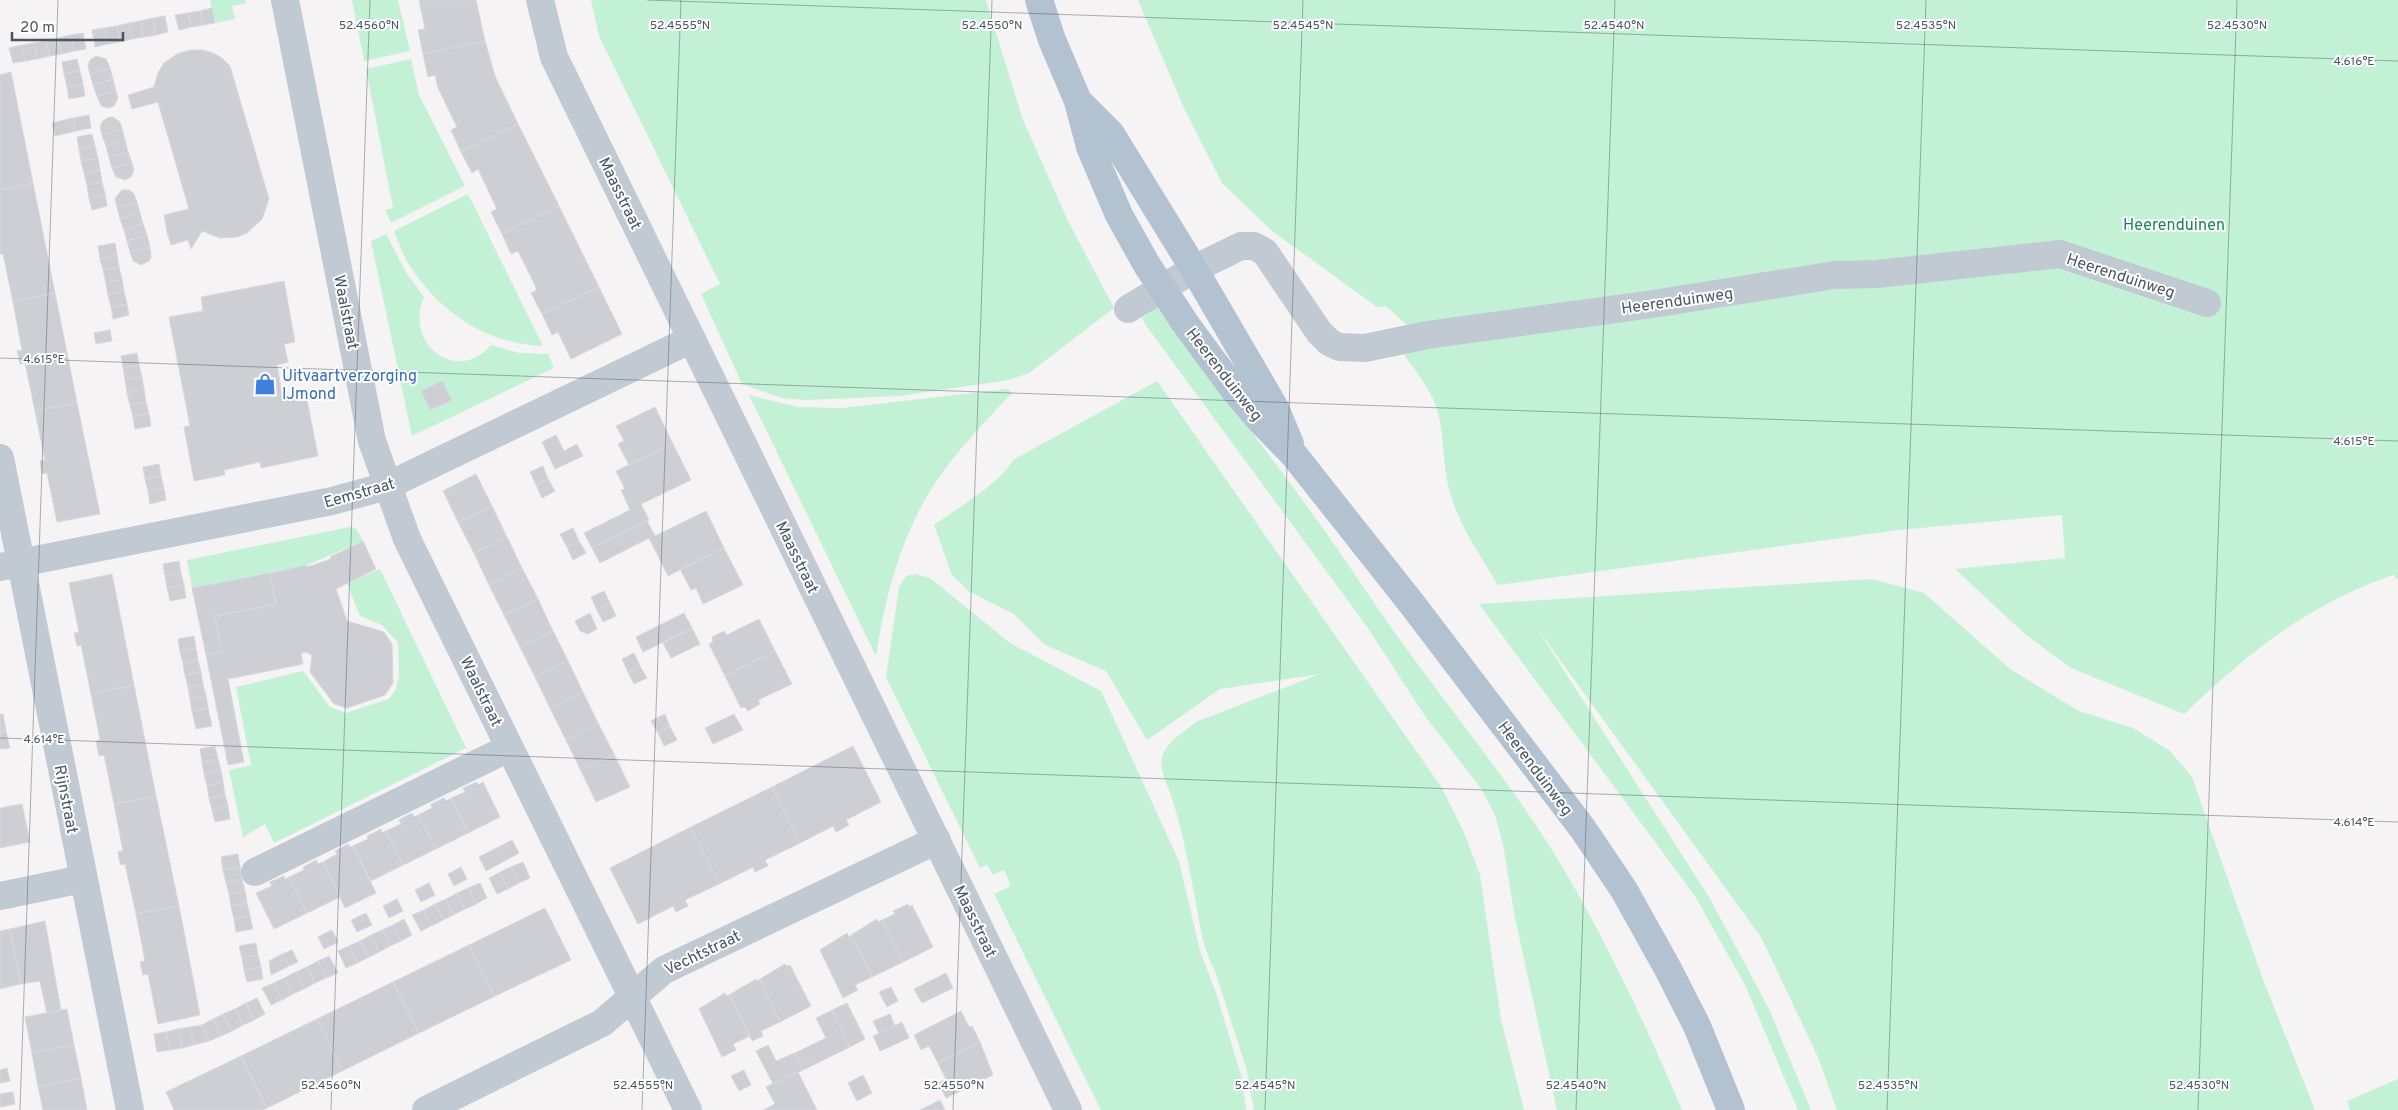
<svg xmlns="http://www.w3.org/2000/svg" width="2398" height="1110" viewBox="0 0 2398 1110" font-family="Overpass,sans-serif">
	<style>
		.green { fill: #c3f1d5 }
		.building { fill: #cdcfd5; stroke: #d7d9de }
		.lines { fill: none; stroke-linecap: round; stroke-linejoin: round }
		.minor { stroke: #c1cad2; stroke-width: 28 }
		.major { stroke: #b3c2d1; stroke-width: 28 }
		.ticks { fill: none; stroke: #4a5661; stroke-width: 1; stroke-opacity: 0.45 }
		.labels { text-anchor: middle; stroke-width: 4; stroke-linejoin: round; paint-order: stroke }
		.street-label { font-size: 16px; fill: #4a5661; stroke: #fff }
		.park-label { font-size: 16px; fill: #17864f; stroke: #fff }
		.shop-label { font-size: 16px; fill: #366cbe; stroke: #fff; text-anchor: start }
		.ticks-label { font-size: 12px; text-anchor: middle; fill: #4a5661; stroke: #fff; stroke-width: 4; stroke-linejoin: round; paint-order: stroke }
	</style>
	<rect width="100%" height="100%" fill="#f5f3f3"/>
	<path class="green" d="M210,0h35l1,3 -14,3 3,13 -20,4z
		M352,0h46l12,51 -46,10z
		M591,0h395l37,120 45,101 46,87 -85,65 -20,7 -110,16 -93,4 -24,-2 -40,-14 -41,-90 19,-10 -121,-248z
		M1138,0h1260v580l-5,-5c-86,30 -144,77 -209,139l-113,-46 -46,-34 -70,-65 110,-11 -3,-43 -163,15 -401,55c-18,-30 -40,-61 -49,-96 -7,-26 -4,-53 -12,-80 -6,-20 -22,-38 -34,-56l27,-7 -44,-40 -9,1 -105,-76 -50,-48 -39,-77z
		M411,59l8,36 46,91 -74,37 -6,-13 8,-2 -27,-139z
		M468,194l75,152c-58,-2 -105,-35 -135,-83 -6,-10 -10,-22 -14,-32z
		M386,234l21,40 17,23c-21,47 34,88 67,48l28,8 29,1 6,14 -142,68 -41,-195z
		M1160,305c50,74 105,143 157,215 32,44 61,91 94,135 54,74 113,145 159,225 42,73 79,152 112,230h-125l-42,-192 -12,-74 -8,-29 -15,-28 -55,-71 -57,-88 -223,-304 -3,-6z
		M1157,381l285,407 24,49 14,38 21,145 23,90h-270l-7,-39 -32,-100 -5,-10 -7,-20c-9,-46 -17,-99 -31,-143 -4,-13 -13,-27 -10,-40 3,-15 23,-27 34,-36l124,-48 -100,15 -73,51 -41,-69 -61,-26 -31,-31 -44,-22 -18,-17 -18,-50c22,-16 67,-42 79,-65z
		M1008,389l4,4c-30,32 -63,65 -85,103 -29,50 -42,104 -51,160l-127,-261 49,12 44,1z
		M350,527l6,2 7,12 -56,24 -115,23 -5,-28z
		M380,569l86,179 -192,95 -9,-19 -22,13 -14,-67 22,-5 -15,-78 67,-16 27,36 16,6 43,-14 7,-10 3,-13 -1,-33 -16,-18 -22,-9 -13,-33z
		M915,574l15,4 80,65 91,48 78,170 21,90 16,42 26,85 4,32h-145l-107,-216 17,-8 -7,-16 -11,5 -6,-10 -7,3 -94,-191 13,-90 7,-11z
		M1872,579l52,14 86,76 69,42 54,17 37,23 22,26 70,200 53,133h-478l-19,-53 -57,-120 -225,-310 173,270 60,112 42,101h-13l-53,-125 -50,-89 -216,-292z
		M2398,1079v31h-48l-3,-9z"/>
	<path class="building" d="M419,0h57l9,41 -62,13 -5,-24 7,-1z
		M212,8l3,15 -12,2 -3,-14z
		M200,11l3,14 -12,2 -3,-14z
		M188,13l3,14 -12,3 -4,-15z
		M165,16l3,16 -12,3 -3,-17z
		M153,18l3,17 -12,2 -4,-16z
		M140,21l4,16 -12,2 -3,-16z
		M129,23l3,16 -12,3 -3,-16z
		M117,26l3,16 -12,2 -4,-16z
		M104,28l4,16 -13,3 -3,-17z
		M83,33l3,16 -12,2 -3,-16z
		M71,35l3,16 -13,3 -3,-16z
		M58,38l3,16 -11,2 -4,-15z
		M46,41l4,15 -13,3 -3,-16z
		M485,41l10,35 23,48 -57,28 -10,-22 6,-3 -19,-39 -3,-13 -7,2 -5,-23z
		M34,43l3,16 -12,2 -3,-16z
		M22,45l3,16 -12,2 -4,-15z
		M190,50h12l11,3 9,5 8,8 39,133 -7,20 -15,14 -10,4 -17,1 -18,-7 -11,18 -3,-9 -17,5 -4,-13 -3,-17 25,-6 -31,-107 -26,7 -4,-14 26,-8 4,-14 6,-10 13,-9z
		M96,56l10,3 4,9 -20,6 -2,-8 2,-6z
		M77,59l3,12 -16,3 -2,-12z
		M110,68l3,11 -20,6 -3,-11z
		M80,71l3,13 -16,3 -3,-13z
		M11,72l22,111 -33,7v-115z
		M113,79l3,12 -19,5 -4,-11z
		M83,84l2,12 -16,3 -2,-12z
		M116,91l2,7 -4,8 -6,2 -7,-2 -4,-10z
		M89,115l2,13 -15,3 -3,-13z
		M113,117l7,5 2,7 -20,6 -2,-8 2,-5 5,-4z
		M73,118l3,13 -21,5 -3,-13z
		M518,124l41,82 -57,28 -11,-22 6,-3 -19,-40 -6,4 -11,-21z
		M122,129l3,11 -19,6 -4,-11z
		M92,134l3,12 -16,3 -2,-12z
		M125,140l3,12 -19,5 -3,-11z
		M95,146l3,12 -17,3 -2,-12z
		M128,152l4,11 -20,5 -3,-11z
		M98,158l2,12 -16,3 -3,-12z
		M132,163l2,7 -3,7 -6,3 -9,-3 -4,-9z
		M100,170l2,12 -15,3 -3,-12z
		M102,182l3,12 -16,4 -2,-13z
		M33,183l22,110 -42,9 -10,-48h-3v-64z
		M122,190h8l4,4 3,8 -20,5 -2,-9z
		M105,194l2,12 -15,4 -3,-12z
		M137,202l3,11 -20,6 -3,-12z
		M559,206l40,81 -57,27 -11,-21 6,-3 -6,-13 -13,-26 -7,3 -9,-20z
		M140,213l3,11 -19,6 -4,-11z
		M143,224l4,11 -20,6 -3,-11z
		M147,235l3,12 -20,5 -3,-11z
		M115,243l2,12 -17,4 -2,-13z
		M150,247l1,11 -2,3 -8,4 -8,-4 -3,-9z
		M117,255l2,12 -16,3 -3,-11z
		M119,267l3,12 -16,4 -3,-13z
		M122,279l2,12 -16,4 -2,-12z
		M284,281l11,61 -11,2 4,18 -11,3 6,35 23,-5 12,61 -57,12 -1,-6 -36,8 1,5 -31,6 -10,-54 6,-1 -21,-109 34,-6 -2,-14z
		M599,287l23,47 -51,25 -13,-27 -6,3 -10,-21z
		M124,291l3,13 -16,3 -3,-12z
		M55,293l22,110 -42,8 -10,-48 -5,1 -3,-13 5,-1 -9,-48z
		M127,304l2,11 -16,4 -2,-12z
		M110,330l2,11 -16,3 -2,-11z
		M137,353l2,12 -16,3 -2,-12z
		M139,365l3,12 -17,3 -2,-12z
		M142,377l2,12 -17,4 -2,-13z
		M442,381l10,19 -22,10 -9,-19z
		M144,389l2,13 -16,3 -3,-12z
		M146,402l3,12 -16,3 -3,-12z
		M77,403l23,111 -43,8 -10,-49 -5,1 -2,-13 5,-1 -10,-49z
		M655,407l18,37 -44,21 -11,-21 6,-3 -8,-15z
		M149,414l2,12 -16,3 -2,-12z
		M556,435l8,16 13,-7 6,12 -28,13 -13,-27z
		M673,444l18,36 -50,24 8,16 -57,28 -8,-15 46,-23 -9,-20 4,-1 -9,-18z
		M159,464l2,12 -16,3 -2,-12z
		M543,466l5,13 -12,6 -6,-13z
		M476,474l16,32 -34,16 -15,-31z
		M161,476l3,12 -16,3 -3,-12z
		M548,479l7,12 -13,7 -6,-13z
		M164,488l2,12 -16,4 -2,-13z
		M492,506l15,31 -33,16 -16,-31z
		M706,511l18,37 -56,28 -19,-38 -49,25 -8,-15 55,-27 8,15z
		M573,528l6,13 -12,6 -7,-13z
		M507,537l15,31 -33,17 -15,-32z
		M363,541l13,28 -40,20 11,32 37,11 8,12 1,39 -8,12 -38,13 -13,-4 -24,-32 2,-17 -6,-3 -5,1 2,11 -75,15 16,83 -16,3 -22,-110 16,-4 -7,-35 61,-12 -6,-31 37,-8v2l24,-8 -1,-2z
		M579,541l7,12 -13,7 -6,-13z
		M724,548l19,37 -40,19 -7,-16 -5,2 -11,-21z
		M179,561l2,12 -16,3 -2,-12z
		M522,568l16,31 -34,16 -15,-30z
		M181,573l3,12 -17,3 -2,-12z
		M270,573l6,31 -61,12 7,35 -16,4 -14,-67z
		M112,574l22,111 -43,9 -10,-49 -4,1 -3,-13 5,-1 -10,-49z
		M184,585l2,13 -16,3 -3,-13z
		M604,591l6,12 -13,7 -6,-13z
		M538,599l15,32 -33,16 -16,-32z
		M610,603l6,13 -13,6 -6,-12z
		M590,613l7,16 -9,5 -8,-3 -5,-10z
		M684,613l8,15 -49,24 -7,-15z
		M759,619l16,32 -50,25 -16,-32 4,-2 -1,-5 12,-6 3,4z
		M692,628l8,16 -29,14 -8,-15z
		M553,631l15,30 -33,16 -15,-30z
		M194,636l2,12 -16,4 -2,-13z
		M196,648l2,12 -15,3 -3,-11z
		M775,651l17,33 -34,16 2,4 -12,7 -3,-4 -4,1 -16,-32z
		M634,653l6,13 -12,6 -6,-13z
		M198,660l3,12 -16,3 -2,-12z
		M568,661l15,31 -33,16 -15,-31z
		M640,666l7,12 -13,6 -6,-12z
		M201,672l2,12 -15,3 -3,-12z
		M203,684l3,12 -16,3 -2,-12z
		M134,685l22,111 -42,8 -10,-49 -5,1 -3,-15 4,-1 -9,-46z
		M583,692l15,31 -32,17 -16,-32z
		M206,696l2,12 -16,3 -2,-12z
		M208,708l4,18 -16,3 -4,-18z
		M0,714h3l3,17 -6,1z
		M665,714l5,13 -12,6 -7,-12z
		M734,714l9,16 -30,14 -8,-16z
		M598,723l16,31 -33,17 -15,-31z
		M670,727l7,13 -13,6 -6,-13z
		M6,731l4,17 -10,1v-17z
		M215,746l3,13 -16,3 -2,-13z
		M853,746l28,56 -35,18 3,5 -13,7 -3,-6 -33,17 -28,-56z
		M614,754l16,33 -34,15 -15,-31z
		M218,759l3,11 -17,4 -2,-12z
		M221,770l2,12 -16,4 -3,-12z
		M223,782l2,13 -16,3 -2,-12z
		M477,782l1,3 5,-3 17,35 -32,16 -17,-35 14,-6 -2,-4z
		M772,787l28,56 -35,17 3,6 -13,6 -2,-5 -34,17 -28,-57z
		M225,795l3,11 -16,4 -3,-12z
		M156,796l23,110 -43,8 -11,-50 -4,1 -2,-6 -1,-7 5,-1 -9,-47z
		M444,798l2,3 5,-3 17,35 -32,16 -18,-34 14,-7 -1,-4z
		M22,804l8,38 -30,6v-40z
		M228,806l2,13 -15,3 -3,-12z
		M412,813l2,4 4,-2 18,34 -33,16 -17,-34 15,-7 -2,-4z
		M691,827l28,57 -34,16 3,6 -12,6 -3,-6 -35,18 -28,-56z
		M381,829l1,4 4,-2 17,34 -32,16 -18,-35 15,-7 -1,-3z
		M512,840l7,13 -33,18 -7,-14z
		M348,844l2,3 3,-1 23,47 -31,15 -22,-46 14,-8 -2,-3z
		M238,854l2,13 -17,3 -2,-13z
		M316,860l2,4 5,-2 17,35 -33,16 -18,-36 15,-7 -1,-3z
		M523,862l7,16 -11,5 -8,-16z
		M240,867l2,12 -16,3 -3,-12z
		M461,867l6,12 -13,7 -6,-12z
		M511,867l8,16 -11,6 -8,-17z
		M500,872l8,17 -11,5 -8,-16z
		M284,876l1,3 4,-2 18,36 -33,16 -18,-36 16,-7 -2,-4z
		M242,879l3,12 -16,3 -3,-12z
		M429,883l6,12 -14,7 -6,-12z
		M480,883l7,15 -11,6 -8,-16z
		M468,888l8,16 -11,5 -8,-16z
		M245,891l2,12 -16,4 -2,-13z
		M457,893l8,16 -12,6 -7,-16z
		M397,899l6,12 -14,7 -6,-12z
		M446,899l7,16 -10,5 -8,-16z
		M247,903l3,13 -16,3 -3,-12z
		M435,904l8,16 -12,6 -7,-16z
		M908,904l1,3 3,-2 21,42 -30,15 -21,-42 13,-6 -2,-3z
		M179,906l21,109 -42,9 -10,-50 -5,1 -3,-13 5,-1 -9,-47z
		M545,908l26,52 -76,36 -26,-51z
		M424,910l7,16 -10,5 -9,-16z
		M366,913l6,12 -15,7 -6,-12z
		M250,916l3,13 -17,3 -2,-13z
		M404,919l8,16 -11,6 -8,-16z
		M877,919l1,3 4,-2 21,42 -31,15 -21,-42z
		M45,921l16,89 -14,4 -7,-33 -19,3 -11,-55z
		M393,925l8,16 -11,5 -8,-16z
		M10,929l11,55 -21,5v-58z
		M332,930l6,12 -14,7 -6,-12z
		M382,930l8,16 -11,6 -8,-17z
		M847,933l2,4 2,-2 21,42 -17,8 3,5 -15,8 -23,-48z
		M371,935l8,17 -10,5 -9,-16z
		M360,941l9,16 -12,6 -8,-17z
		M256,943l2,12 -16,3 -3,-12z
		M469,945l26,51 -76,37 -26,-51z
		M349,946l8,17 -11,5 -8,-17z
		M292,950l6,12 -9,4 -7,-12z
		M282,954l7,12 -18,9 -2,-14z
		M258,955l3,12 -17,3 -2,-12z
		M329,956l9,17 -12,5 -8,-17z
		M318,961l8,17 -11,5 -8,-16z
		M785,964l2,2 3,-1 21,41 -31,16 -20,-43z
		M261,967l2,12 -16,3 -3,-12z
		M307,967l8,16 -11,6 -8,-17z
		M296,972l8,17 -11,5 -9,-16z
		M946,973l7,15 -31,15 -8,-14z
		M284,978l9,16 -11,6 -8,-17z
		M756,979l1,2 3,-2 20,43 -19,9 2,5 -11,5 -23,-46z
		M393,982l26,51 -77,38 -25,-52z
		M274,983l8,17 -11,5 -9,-17z
		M891,987l7,14 -11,6 -8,-15z
		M725,993l1,3 3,-1 21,41 -17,8 3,6 -14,7 -23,-48z
		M257,998l8,16 -11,6 -8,-17z
		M246,1003l8,17 -11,5 -8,-16z
		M847,1003l18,36 -15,8 -18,-37z
		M67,1009l7,36 -42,8 -7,-36z
		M235,1009l8,16 -11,6 -9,-17z
		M832,1010l18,37 -47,23 -8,-17 31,-15 -10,-20z
		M961,1011l8,16 3,-1 8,16 -42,21 -9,-17 -8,4 -7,-15z
		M223,1014l9,17 -11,5 -8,-17z
		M890,1014l5,12 -16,7 -6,-12z
		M213,1019l8,17 -12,5 -7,-16z
		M317,1019l25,52 -75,37 -26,-52z
		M902,1022l7,16 -29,13 -7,-15z
		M202,1025l7,16 -15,4 -4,-18z
		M190,1027l4,18 -12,3 -4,-19z
		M178,1029l4,19 -12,2 -4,-18z
		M166,1032l4,18 -13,2 -3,-18z
		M980,1042l13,33 -47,23 -8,-15 8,-4 -8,-16z
		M74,1045l7,33 -43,9 -6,-34z
		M768,1045l8,16 19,-8 8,17 -30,14 -17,-33z
		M241,1056l26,52 -5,2h-88l-8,-18z
		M7,1068l3,13 -10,2v-13z
		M744,1070l7,15 -12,6 -8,-15z
		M798,1072l19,38h-54l12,-6 -9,-17z
		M863,1075l9,18 -15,8 -9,-18z
		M81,1078l6,32h-44l-5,-23z
		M13,1092l2,12 -15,3v-13z
		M940,1100l5,10h-25z"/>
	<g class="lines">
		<path class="minor" d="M285,0l87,441 35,98 281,571
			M540,0l14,57 514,1053
			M1128,309l66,-40 47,-23h13l11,6 54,80 10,10 10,5 26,1 62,-13 226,-31 182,-29 42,-1 183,-20 147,49
			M0,458l130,652
			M0,567l332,-66 55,-15 305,-147
			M255,872l254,-124
			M0,896l82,-17
			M426,1110l176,-87 62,-53 273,-130"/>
		<path class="major" d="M1039,0l13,40 26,61 12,46 29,68 28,50 38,58 50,68 24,28 35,36 118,149 171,225 41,61 44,79 29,57 34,84
			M1078,101l33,33 83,135 81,139 15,36"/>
	</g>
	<path class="ticks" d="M647,0l1751,61M0,358l2398,83M0,738l2398,84M20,1110l38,-1110M331,1110l39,-1110M642,1110l39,-1110M953,1110l39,-1110M1265,1110l38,-1110M1576,1110l39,-1110M1887,1110l39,-1110M2198,1110l39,-1110"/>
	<defs>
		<g id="shop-bare" transform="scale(1.725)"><path d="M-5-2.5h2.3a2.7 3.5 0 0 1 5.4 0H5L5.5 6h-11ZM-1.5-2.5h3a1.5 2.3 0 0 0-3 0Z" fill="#3f7fe0" stroke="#fff" stroke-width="2.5" paint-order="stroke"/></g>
	</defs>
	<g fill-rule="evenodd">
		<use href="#shop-bare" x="265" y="384"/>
	</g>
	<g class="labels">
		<g class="street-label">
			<text transform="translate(621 193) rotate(64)" y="6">Maasstraat</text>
			<text transform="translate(2121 275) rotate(18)" y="6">Heerenduinweg</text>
			<text transform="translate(1677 300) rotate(-8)" y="6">Heerenduinweg</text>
			<text transform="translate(347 312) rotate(79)" y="6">Waalstraat</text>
			<text transform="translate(1225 374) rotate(52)" y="6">Heerenduinweg</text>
			<text transform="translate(359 492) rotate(-16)" y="6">Eemstraat</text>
			<text transform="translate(798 557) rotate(64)" y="6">Maasstraat</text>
			<text transform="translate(482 691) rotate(64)" y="6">Waalstraat</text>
			<text transform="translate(1536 768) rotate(53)" y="6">Heerenduinweg</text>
			<text transform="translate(67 799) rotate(79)" y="6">Rijnstraat</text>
			<text transform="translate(976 921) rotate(64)" y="6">Maasstraat</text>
			<text transform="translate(702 952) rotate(-26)" y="6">Vechtstraat</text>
		</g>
		<g class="park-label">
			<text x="2174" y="230">Heerenduinen</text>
		</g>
		<g class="shop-label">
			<text x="282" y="381">Uitvaartverzorging<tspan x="282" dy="18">IJmond</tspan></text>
		</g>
	</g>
	<g class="ticks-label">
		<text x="369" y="29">52.4560°N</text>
		<text x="680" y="29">52.4555°N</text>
		<text x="992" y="29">52.4550°N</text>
		<text x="1303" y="29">52.4545°N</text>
		<text x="1614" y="29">52.4540°N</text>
		<text x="1926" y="29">52.4535°N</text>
		<text x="2237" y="29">52.4530°N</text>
		<text x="2354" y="65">4.616°E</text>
		<text x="44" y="363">4.615°E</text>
		<text x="2354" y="445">4.615°E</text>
		<text x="44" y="743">4.614°E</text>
		<text x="2354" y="826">4.614°E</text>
		<text x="331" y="1089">52.4560°N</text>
		<text x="643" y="1089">52.4555°N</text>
		<text x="954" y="1089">52.4550°N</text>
		<text x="1265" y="1089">52.4545°N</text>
		<text x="1576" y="1089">52.4540°N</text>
		<text x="1888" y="1089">52.4535°N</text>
		<text x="2199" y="1089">52.4530°N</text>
	</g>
	<path d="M12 32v8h111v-8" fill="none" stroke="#4a5661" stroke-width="2.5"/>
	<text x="20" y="32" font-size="15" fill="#4a5661" stroke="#ffffff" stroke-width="4" paint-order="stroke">20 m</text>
</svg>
